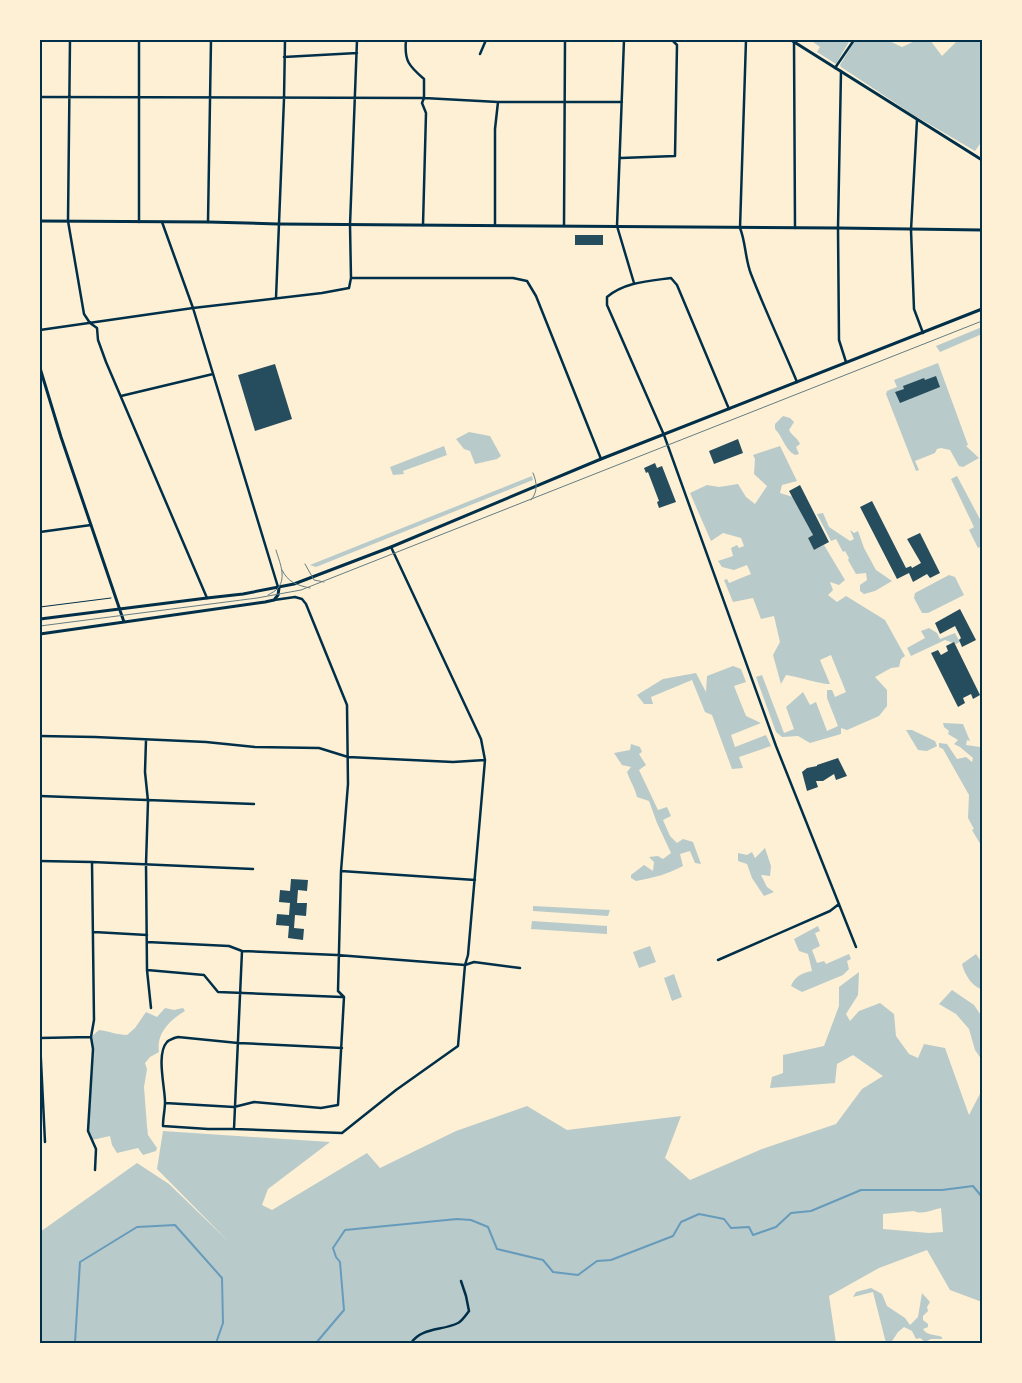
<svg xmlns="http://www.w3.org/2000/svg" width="1022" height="1383" viewBox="0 0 1022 1383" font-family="'Roboto Serif',serif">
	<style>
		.green { fill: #b9caca; fill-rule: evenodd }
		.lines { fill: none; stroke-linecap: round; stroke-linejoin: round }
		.stream { stroke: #669bbc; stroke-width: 2 }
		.building { fill: #264d5e }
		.path { stroke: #003049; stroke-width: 1 }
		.minor { stroke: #003049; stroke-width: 2.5 }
		.tertiary { stroke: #003049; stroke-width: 3 }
		.secondary { stroke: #003049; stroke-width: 3 }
		.tram { stroke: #657d81; stroke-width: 1 }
		.neatline { fill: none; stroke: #003049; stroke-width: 2 }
	</style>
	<rect width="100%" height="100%" fill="#fdf0d5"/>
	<path class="green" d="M815,40h35l-14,24 -19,-12 3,-5 -7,-5z
		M855,40h32l15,7 15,-7h13l12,16 16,-16h24v101l-7,10 -63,-37 -71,-47 -1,-2z
		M982,327v7l-42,18 -4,-6z
		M938,363l30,82 -2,1 13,12 -16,9 -4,-1 -9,-16 -9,-2 -4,1 -2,4 -20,8 4,9 -3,1 -30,-77 1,-3 10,-4 -3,-7z
		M783,416l7,2 4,4 -5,8c3,6 9,8 11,14l-4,3 3,7 -4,1c-10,-5 -12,-18 -20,-26v-5z
		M469,432l21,4 11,20 -4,3 -22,5 -5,-13 -6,-2 -8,-10z
		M444,446l3,9 -44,16 1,3 -11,1 -3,-8z
		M780,446l17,35 -15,4 -2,8 13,4 20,38 -5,3 6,12 10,-5 21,35 -6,5 -9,-3 3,8 -5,5 9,7 9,-6 39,24 20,36 -4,3 -2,8 -8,1 -16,9 12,13v16l-8,10 -32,14 -6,-2v6l-31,9 -12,-7 -16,1 -6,-5 -20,-55 6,-2 22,58 10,-4 -8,-22 17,-15 7,13 6,-3 11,29 11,-5 -11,-28v-8h5l3,7 11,-5 -15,-37 -11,5 10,24c-6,1 -35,-8 -44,-9l-5,9 -8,-29 7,-13 -6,-26 -13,3 -8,-21 -20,4 -9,-22 3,-1 2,4 22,-9 -4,-9 -13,5 -12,-3 -4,-6 15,-5 -2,-8 6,-3 2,3 5,-2 -3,-8 -18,-5 -12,8 -21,-48 17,-8 12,2 19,-3 8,13 9,7 12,-18 -13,-12 1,-15 -2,-4z
		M532,476l1,4 -217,87 -6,-2z
		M957,476l25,47v23l-4,2 -9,-18 5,-3 -23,-48z
		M823,513l6,14 21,14 4,-2 -4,-9 4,3 4,-2 6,17 12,22 16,11 -17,10 -11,3 -4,-3v-6l7,-5 -1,-7 -10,1 -8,-14 1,-2 -4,-7 -2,1 -7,-13 -5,2 -14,-27z
		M949,575l6,2 9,18 -36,18h-6l-8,-15 1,-5z
		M929,628l8,5 3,6 15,-6 5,9 -4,2 -11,-4 -34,16 -4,-8 18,-10 -4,-7z
		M733,666l8,3 5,13 -12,4 12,30 15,7 -30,12 4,12 31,-12 5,11 -32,11 4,11 -11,1 -20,-54 -7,-3 -13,-32 -41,17 2,7h-9l-7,-9 26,-16 33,-6 10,19 1,-16z
		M943,723l20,1 7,17 -3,-1 -1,5 14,2 2,6v94l-10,-17 2,-1 -6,-11 1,-23 -26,-46 -4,-2v-4l8,1 10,15 9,-2 6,5 1,-4 -13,-11 -6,-3 4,-4 -10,-6 1,-3 -5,-4z
		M906,730h6l23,11 2,5 -10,5 -9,-1z
		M631,744l9,3 2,5 -3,2 7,11 -7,5 19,40 9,-3 4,9 -8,4 7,16 7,7 6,-4 10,3 8,22 -6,-1 -5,-12 -10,3 3,12c-15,8 -30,12 -47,15l-5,-3v-3l13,-10 9,6 1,-9 -5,-5 9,-1 5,3 8,-6 -14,-30 -8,-22 -12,-4c-2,-9 -7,-16 -10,-25l4,-5 -9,-2 -8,-12 16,-3z
		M765,848l6,18 -1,10 -9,-1 6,12 7,5 -10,4 -12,-18 -5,-14 -9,-3v-8l9,2 5,-3 3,6z
		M533,906l77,4 -2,6 -75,-5z
		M532,921l75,5v8l-76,-5z
		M818,926l2,5 -5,2 5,13 -8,4 5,13 7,-2 2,3 23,-10 2,5 -4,2 2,8 -6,6 -41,17 -11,-6c4,-10 11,-13 21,-15l-4,-17 -9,-3 -5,-12z
		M650,946l6,16 -17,6 -6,-16z
		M976,954l6,9v26c-10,-2 -18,-16 -20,-25z
		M859,972l-1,23 -12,19 4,7 9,-10 21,-8 14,11 2,22 13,18 9,4 6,-14 21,4 24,67 13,-25v212l-32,-12 -23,-40 -48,18 -50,28 7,47h-359v-2l-7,2h-430v-111l97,-69 32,21 59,57 -71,-72 6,-38 167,11 -62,47 -6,16 10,5 95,-57 13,15 76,-37 71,-25 40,24 114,-14 -16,42 25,22 72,-31 74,-25 26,-35 21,-13 -30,-21 -16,9 -2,19 -65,5 2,-11 11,-4v-18l41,-9 15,-40v-19zM941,1208l2,24 -14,1 -46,-4v-15l31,-3c8,4 18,-1 27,-3z
		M674,974l8,23 -10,4 -8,-23z
		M952,990l22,15 8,12v43l-7,-10 -6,-21 -13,-15 -17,-10z
		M165,1008l9,2 9,-2 2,3c-15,9 -29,22 -26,41l-9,5 -5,6 2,6 -3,18 3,39 1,9 9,13 -1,3 -13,4 -5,-7 -21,5 -5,-8 -2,-9 -18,4 -4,-9 5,-82 -2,-12 8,-7c10,1 18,5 28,5l8,-7 11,-16 11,5z
		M871,1288l11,6 5,12 18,12 5,7 8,-8 4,-24 8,9 -3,5 1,4 -5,5v4l5,4v3l-5,2c4,7 12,5 19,8v2h-11l-6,3 -5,-4 -4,1 -4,-8 -8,-4 -6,5 -6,9 -6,2 -13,-51 -20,5 3,-5z"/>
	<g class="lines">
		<path class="stream" d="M75,1343l5,-81 57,-35 38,-2 47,53 1,45 -7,20
			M316,1343l28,-33 -4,-48 -4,-5 -3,-9 12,-18 112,-11 14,1 17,7 9,22 46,11 10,12 25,3 19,-14 14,-1 62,-24 8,-14 18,-8 25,5 7,9 18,-1 4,8 23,-8 15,-14 20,-2 50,-21h81l31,-4 9,11"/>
	</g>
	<path class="building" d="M575,235h28v10h-28z
		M275,364l17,55 -37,12 -17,-56z
		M936,376l4,11 -40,16 -5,-11 9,-3 -1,-3 21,-8 1,2z
		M738,439l5,14 -29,11 -5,-13z
		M655,463l2,5 5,-2 14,36 -17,6 -2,-6 2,-1 -11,-29 -2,1 -2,-5z
		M800,485l29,57 -15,8 -6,-12 5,-3 -24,-44z
		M872,501l34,67 5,-2 1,2 9,-5 -14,-24 13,-6 20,40 -10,5 -3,-4 -14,8 -4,-9 -12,6 -37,-72z
		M960,609l16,31 -14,7 -3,-7 2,-2 -6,-12 -15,8 -5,-11z
		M954,642l26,53 -7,4 -2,-5 -8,4 2,5 -7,4 -27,-54 7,-3 3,5 7,-4 -2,-5z
		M838,758l9,18 -11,4 -2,-6 -11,7h-7l2,6 -11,4 -5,-19 5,-4 10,-2v-1z
		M291,879l17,1 -1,11 -9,-1 -1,13h10l-1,13 -11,-1 -1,13 10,1 -1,11 -15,-2 1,-12 -13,-1 1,-11 12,1 1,-12 -11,-1 1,-12 10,1z"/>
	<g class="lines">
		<path class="path" d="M40,607l71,-9"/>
		<path class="minor" d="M70,40l-2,181 16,93 6,9 7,5 1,12 8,22 101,236
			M139,40v182
			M406,40c-2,21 3,26 18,39v19l-2,5 4,10 -3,112
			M624,40l-7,186 17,57
			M746,40l-6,188c6,15 5,31 11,46 14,36 31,72 46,108
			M794,42l1,186
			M480,54l6,-14
			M284,57l73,-4
			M835,68l19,-28
			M841,71l-3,157 1,112 7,22
			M40,97l384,1 74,4h124
			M917,120l-6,110 3,79 9,24
			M621,158l54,-2 2,-111 -5,-5
			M162,222l31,86 85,279
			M208,222l3,-182
			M495,225v-96l3,-27
			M564,225l1,-185
			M351,278l-1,-53 7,-185
			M276,298l8,-199 1,-59
			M40,330l153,-22 129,-15 27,-5 2,-10h162l14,3 9,15 65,163
			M121,396l92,-22
			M729,409l-52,-124 -6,-7c-22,3 -46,4 -64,19v8l57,130 112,311 80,201
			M40,532l51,-7
			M40,736l55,1 111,5 49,5 64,1 29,9 105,5 32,-2
			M146,740l-1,32 3,29 -2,63 1,106 4,38
			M40,796l214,8
			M40,861l52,1 161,7
			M92,862l2,158 -3,17 2,12 -5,82 8,18 -1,21
			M341,871l134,9
			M94,932l53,3
			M147,942l82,4 13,5 95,4 128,10 9,-3 46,6
			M242,951l-8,178 108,4 54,-43 62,-44 7,-81 3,-10 17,-195 -4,-21 -90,-192
			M718,960l112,-49 9,-7
			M147,970l57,5 14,17 124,5
			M40,1038l51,-1
			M40,1041l5,101
			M165,1103l69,4 20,-5 67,6 17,-3 6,-108 -6,-6 3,-120 7,-87 -1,-79 -41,-101 -4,-5 -7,-2 -21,3
			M234,1129h-26l-45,-3c0,-9 2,-16 2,-24 0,-15 -9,-48 2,-60 3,-3 7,-4 11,-5l60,6 104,5
			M411,1343c11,-16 31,-12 47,-20 4,-2 8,-8 11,-12l-3,-15 -5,-15"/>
		<path class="tertiary" d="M791,40l191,120"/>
		<path class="secondary" d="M40,221l168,1 70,2 560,4 144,2
			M40,368l21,69 63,185
			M40,619l167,-21 36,-4 51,-10 97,-37 210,-88 381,-150
			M40,634l225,-32 9,-2 4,-5 1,-7"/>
		<path class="tram" d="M531,500c7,-8 6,-18 2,-27
			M305,564l9,16 10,2
			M282,570c6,12 14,15 28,18
			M268,595c3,-2 8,-4 10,-7 9,-11 1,-27 -2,-38
			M40,626l217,-28 44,-8 681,-269"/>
	</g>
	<rect width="1022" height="1383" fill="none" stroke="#fdf0d5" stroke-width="82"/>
	<rect x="41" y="41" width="940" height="1301" class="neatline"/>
</svg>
